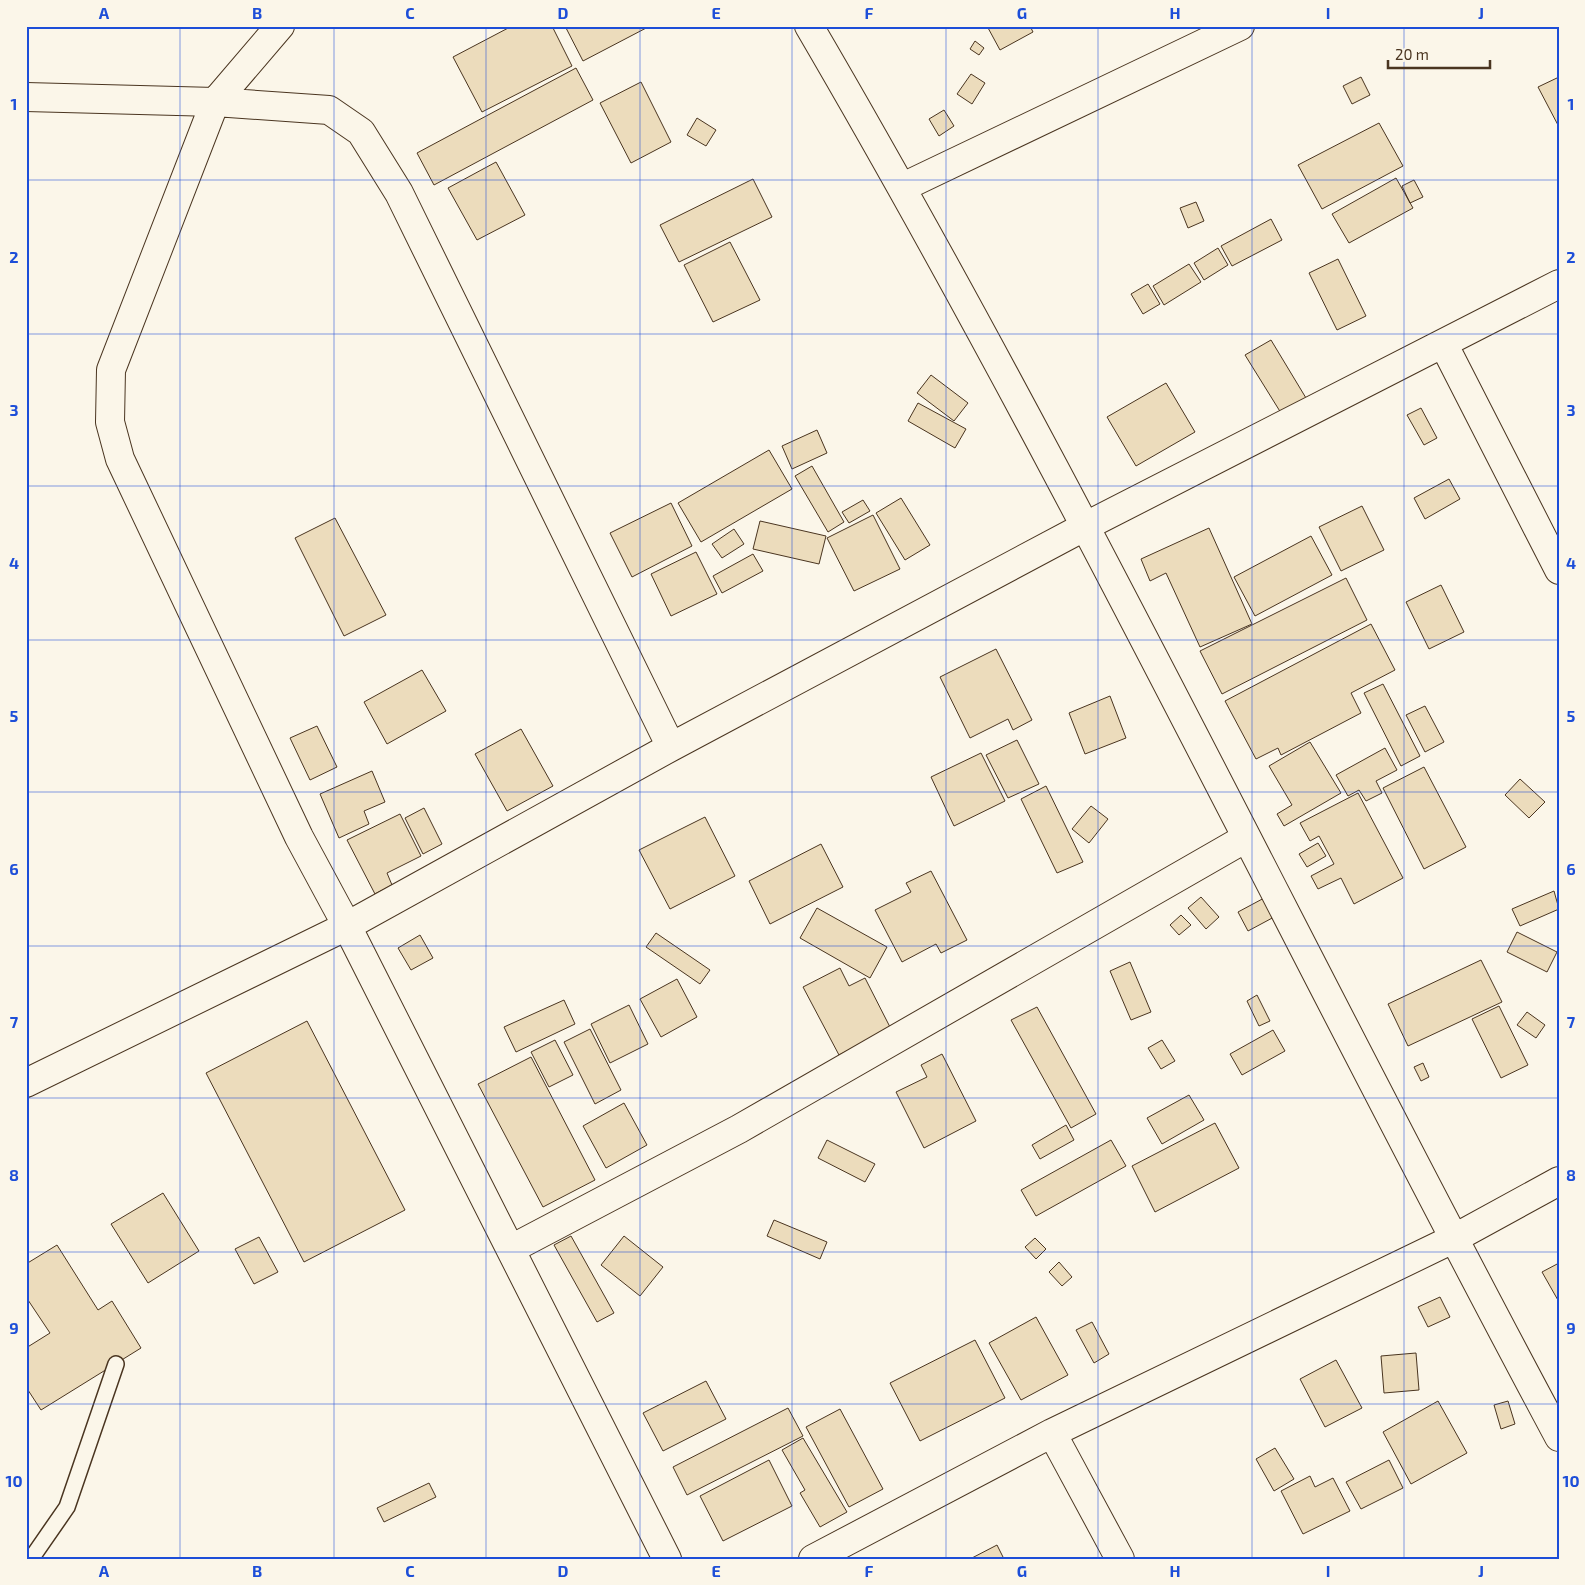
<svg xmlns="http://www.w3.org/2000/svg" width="1585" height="1585" viewBox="0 0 1585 1585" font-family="'Exo 2',sans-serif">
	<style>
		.building { fill: #ecdcbc; stroke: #4a3520 }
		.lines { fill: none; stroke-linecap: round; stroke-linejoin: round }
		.service-casing { stroke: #4a3520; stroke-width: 18 }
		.minor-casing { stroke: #4a3520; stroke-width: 30 }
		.service { stroke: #fbf6e9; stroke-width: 15 }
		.minor { stroke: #fbf6e9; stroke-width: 28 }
		.grid { fill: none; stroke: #1d4ed8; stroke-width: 1; stroke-opacity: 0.55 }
		.neatline { fill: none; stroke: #1d4ed8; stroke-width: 2 }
		.grid-label { font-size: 16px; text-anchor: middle; font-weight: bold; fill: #1d4ed8 }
	</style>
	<rect width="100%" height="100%" fill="#fbf6e9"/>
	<path class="building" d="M512,26h40l20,40 -90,46 -29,-55z
		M565,26h85l-67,35z
		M987,26h43l3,6 -33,18z
		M975,41l9,7 -5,7 -9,-6z
		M576,68l17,32 -159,85 -17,-32z
		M971,74l14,9 -13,21 -15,-10z
		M1361,77l9,18 -18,9 -9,-18z
		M1559,77v50l-21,-40z
		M641,82l30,60 -40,21 -31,-60z
		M944,110l10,16 -15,10 -10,-17z
		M697,118l19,12 -10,16 -19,-11z
		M1379,123l24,43 -81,43 -24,-44z
		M496,162l29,53 -48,25 -29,-52z
		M1396,178l17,30 -64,35 -17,-29z
		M753,179l19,38 -93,45 -19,-37z
		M1414,180l9,17 -13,6 -8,-17z
		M1196,202l8,19 -16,7 -8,-20z
		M1271,219l11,21 -50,26 -11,-20z
		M730,242l30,58 -47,22 -29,-57z
		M1218,248l10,17 -24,15 -10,-17z
		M1338,259l28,57 -29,14 -28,-57z
		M1189,264l12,18 -37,23 -11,-19z
		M1148,284l12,20 -17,10 -12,-20z
		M1271,340l35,58 -25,15 -36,-58z
		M931,375l37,28 -14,18 -37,-28z
		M1166,383l29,49 -59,34 -29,-49z
		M918,403l48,26 -11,19 -47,-27z
		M1421,408l16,30 -13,7 -17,-30z
		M817,430l10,23 -35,16 -10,-23z
		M769,450l23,39 -91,53 -23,-39z
		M812,466l32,56 -16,10 -33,-56z
		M1449,479l11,20 -35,20 -11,-21z
		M901,498l29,47 -25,15 -29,-47z
		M863,500l7,11 -21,12 -7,-11z
		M671,503l21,43 -60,31 -22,-44z
		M1362,506l22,44 -43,21 -22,-44z
		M873,515l27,54 -46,22 -27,-53z
		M335,518l51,97 -42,21 -49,-98z
		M760,521l66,15 -7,28 -66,-15z
		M1209,528l43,96 -52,23 -34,-74 -16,8 -9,-22z
		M734,529l10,15 -22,14 -10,-14z
		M1311,536l21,39 -77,41 -21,-39z
		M696,552l21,42 -46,22 -20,-42z
		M753,554l10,17 -41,22 -9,-17z
		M1346,578l21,42 -145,74 -22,-43z
		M1441,585l23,47 -35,17 -23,-47z
		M1371,624l24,46 -44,23 10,20 -80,42 -3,-7 -22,11 -31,-58z
		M996,649l36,71 -19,10 -5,-11 -38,19 -30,-61z
		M422,670l24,41 -59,33 -23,-42z
		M1383,684l37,72 -19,10 -37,-73z
		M1110,696l16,42 -41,16 -16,-41z
		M1425,706l19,36 -19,10 -19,-37z
		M317,726l20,41 -27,13 -20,-42z
		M521,729l32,57 -46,25 -32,-57z
		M1017,740l22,44 -31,14 -22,-43z
		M1310,742l31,51 -57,33 -7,-12 15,-9 -23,-39z
		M1385,748l12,22 -21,11 6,12 -16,8 -7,-11 -11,6 -12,-21z
		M981,753l24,48 -51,25 -23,-49z
		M1424,767l42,80 -42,22 -41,-81z
		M372,771l13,31 -21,9 5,13 -30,14 -19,-44z
		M1520,779l25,23 -16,16 -24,-23z
		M1046,786l37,76 -26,11 -36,-74z
		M1358,793l45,85 -49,26 -13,-26 -23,11 -7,-13 23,-12 -15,-28 -9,5 -10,-18z
		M1091,806l17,13 -19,24 -17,-14z
		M424,808l18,36 -19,10 -18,-36z
		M400,814l21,42 -34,17 5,12 -17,9 -28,-54z
		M705,817l30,59 -65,33 -31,-59z
		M1318,843l8,13 -19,11 -8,-13z
		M821,844l22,43 -73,37 -21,-43z
		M931,871l36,69 -26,13 -5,-9 -34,18 -27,-52 36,-18 -5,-9z
		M1554,891l5,18 -39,17 -8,-17z
		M1201,897l18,20 -13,12 -18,-21z
		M1266,897l10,19 -28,15 -10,-19z
		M817,908l70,39 -17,31 -70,-40z
		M1181,915l10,10 -12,10 -9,-10z
		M1517,932l40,20 -10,20 -40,-20z
		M656,933l54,37 -10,14 -54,-37z
		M420,935l13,23 -22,12 -13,-22z
		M1481,960l21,42 -94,44 -20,-42z
		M1130,962l21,50 -20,8 -21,-49z
		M840,968l9,18 16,-8 26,51 -52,26 -36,-68z
		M677,979l20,38 -36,20 -21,-38z
		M1257,995l13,26 -11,5 -12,-25z
		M564,1000l11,24 -59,28 -12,-25z
		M629,1005l19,39 -38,19 -19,-39z
		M1499,1006l29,59 -27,13 -29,-59z
		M1037,1007l59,107 -25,14 -60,-108z
		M1527,1012l18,13 -9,13 -19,-13z
		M307,1021l98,189 -101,52 -98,-189z
		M590,1029l31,61 -26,14 -31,-62z
		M1273,1030l12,21 -43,24 -12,-21z
		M555,1040l18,35 -24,12 -18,-35z
		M1162,1040l13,21 -14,8 -13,-21z
		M942,1054l34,67 -52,27 -28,-56 31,-15 -6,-12z
		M531,1057l64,123 -52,27 -65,-123z
		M1423,1063l6,14 -8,4 -7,-14z
		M1189,1095l15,25 -42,24 -15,-26z
		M624,1103l23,42 -41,23 -23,-42z
		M1215,1123l24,45 -84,44 -23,-46z
		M1066,1125l8,15 -34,19 -8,-14z
		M827,1140l48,24 -10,18 -47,-24z
		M1111,1140l15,26 -90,50 -15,-26z
		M163,1193l36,58 -51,32 -37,-59z
		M774,1220l53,22 -7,17 -53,-23z
		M571,1236l43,77 -17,9 -43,-77z
		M624,1236l39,31 -23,29 -39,-31z
		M259,1237l19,35 -24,12 -19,-35z
		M1035,1238l11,11 -10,10 -11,-12z
		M57,1245l41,65 14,-9 29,47 -100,62 -15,-23v-39l24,-15 -24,-36v-33z
		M1059,1262l13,15 -10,9 -13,-14z
		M1559,1263v39l-17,-30z
		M1440,1297l10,20 -22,10 -10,-20z
		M1036,1317l32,58 -47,25 -32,-57z
		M1092,1322l17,32 -15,9 -18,-33z
		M975,1340l30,58 -85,43 -30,-58z
		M1416,1353l3,37 -35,3 -3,-37z
		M1336,1360l26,48 -37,19 -25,-48z
		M706,1381l20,38 -63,32 -20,-38z
		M1438,1401l29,52 -56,31 -28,-52z
		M1508,1401l7,23 -14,5 -7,-24z
		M788,1408l15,28 -116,59 -14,-28z
		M840,1409l43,80 -34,18 -43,-80z
		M803,1438l44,74 -27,15 -20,-34 5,-3 -23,-40z
		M1275,1448l19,31 -20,12 -18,-32z
		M769,1460l23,46 -69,35 -23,-45z
		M1389,1460l14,28 -42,21 -15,-27z
		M1310,1476l5,11 18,-9 17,33 -47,23 -22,-43z
		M429,1483l7,14 -52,25 -7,-14z
		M997,1545l7,14h-34z"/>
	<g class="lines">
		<g class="service-casing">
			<path id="service" d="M31,1559l36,-52 49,-143"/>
		</g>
		<g class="minor-casing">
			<path id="minor" d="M809,26c269,460 498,942 750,1411
				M26,97l189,5 65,-76
				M903,187l337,-161
				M1444,345l115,225
				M26,1083l321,-157 324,-179 413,-220 475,-243
				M511,1249l228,-120 507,-291
				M1052,1433l68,126
				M667,1559l-320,-633 -48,-89 -179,-378 -10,-37 1,-52 104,-268 114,8 32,22 38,61 272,554
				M813,1559l239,-126 401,-194 106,-58"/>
		</g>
		<use href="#service" class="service"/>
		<use href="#minor" class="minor"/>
	</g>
	<path class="grid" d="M180,26v1533M334,26v1533M486,26v1533M640,26v1533M792,26v1533M946,26v1533M1098,26v1533M1252,26v1533M1404,26v1533M26,180h1533M26,334h1533M26,486h1533M26,640h1533M26,792h1533M26,946h1533M26,1098h1533M26,1252h1533M26,1404h1533"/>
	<rect width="1585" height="1585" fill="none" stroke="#fbf6e9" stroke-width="55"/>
	<path d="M1388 60v8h102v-8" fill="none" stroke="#4a3520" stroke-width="2.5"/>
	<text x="1395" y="60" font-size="15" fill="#4a3520" stroke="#fbf6e9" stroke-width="4" paint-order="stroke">20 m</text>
	<rect x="28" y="28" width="1530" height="1530" class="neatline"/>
	<g class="grid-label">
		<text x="104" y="19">A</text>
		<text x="257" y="19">B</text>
		<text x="410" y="19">C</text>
		<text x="563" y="19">D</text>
		<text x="716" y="19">E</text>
		<text x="869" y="19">F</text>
		<text x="1022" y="19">G</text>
		<text x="1175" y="19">H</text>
		<text x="1328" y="19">I</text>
		<text x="1481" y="19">J</text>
		<text x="14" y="110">1</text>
		<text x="1571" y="110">1</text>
		<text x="14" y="263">2</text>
		<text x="1571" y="263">2</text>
		<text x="14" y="416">3</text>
		<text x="1571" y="416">3</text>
		<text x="14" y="569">4</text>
		<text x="1571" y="569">4</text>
		<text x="14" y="722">5</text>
		<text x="1571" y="722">5</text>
		<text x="14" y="875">6</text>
		<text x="1571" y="875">6</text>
		<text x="14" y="1028">7</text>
		<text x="1571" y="1028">7</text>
		<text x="14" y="1181">8</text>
		<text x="1571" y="1181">8</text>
		<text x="14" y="1334">9</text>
		<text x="1571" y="1334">9</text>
		<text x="14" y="1487">10</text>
		<text x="1571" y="1487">10</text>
		<text x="104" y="1577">A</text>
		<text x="257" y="1577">B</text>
		<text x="410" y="1577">C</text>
		<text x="563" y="1577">D</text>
		<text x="716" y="1577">E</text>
		<text x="869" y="1577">F</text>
		<text x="1022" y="1577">G</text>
		<text x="1175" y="1577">H</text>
		<text x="1328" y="1577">I</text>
		<text x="1481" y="1577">J</text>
	</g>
</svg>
